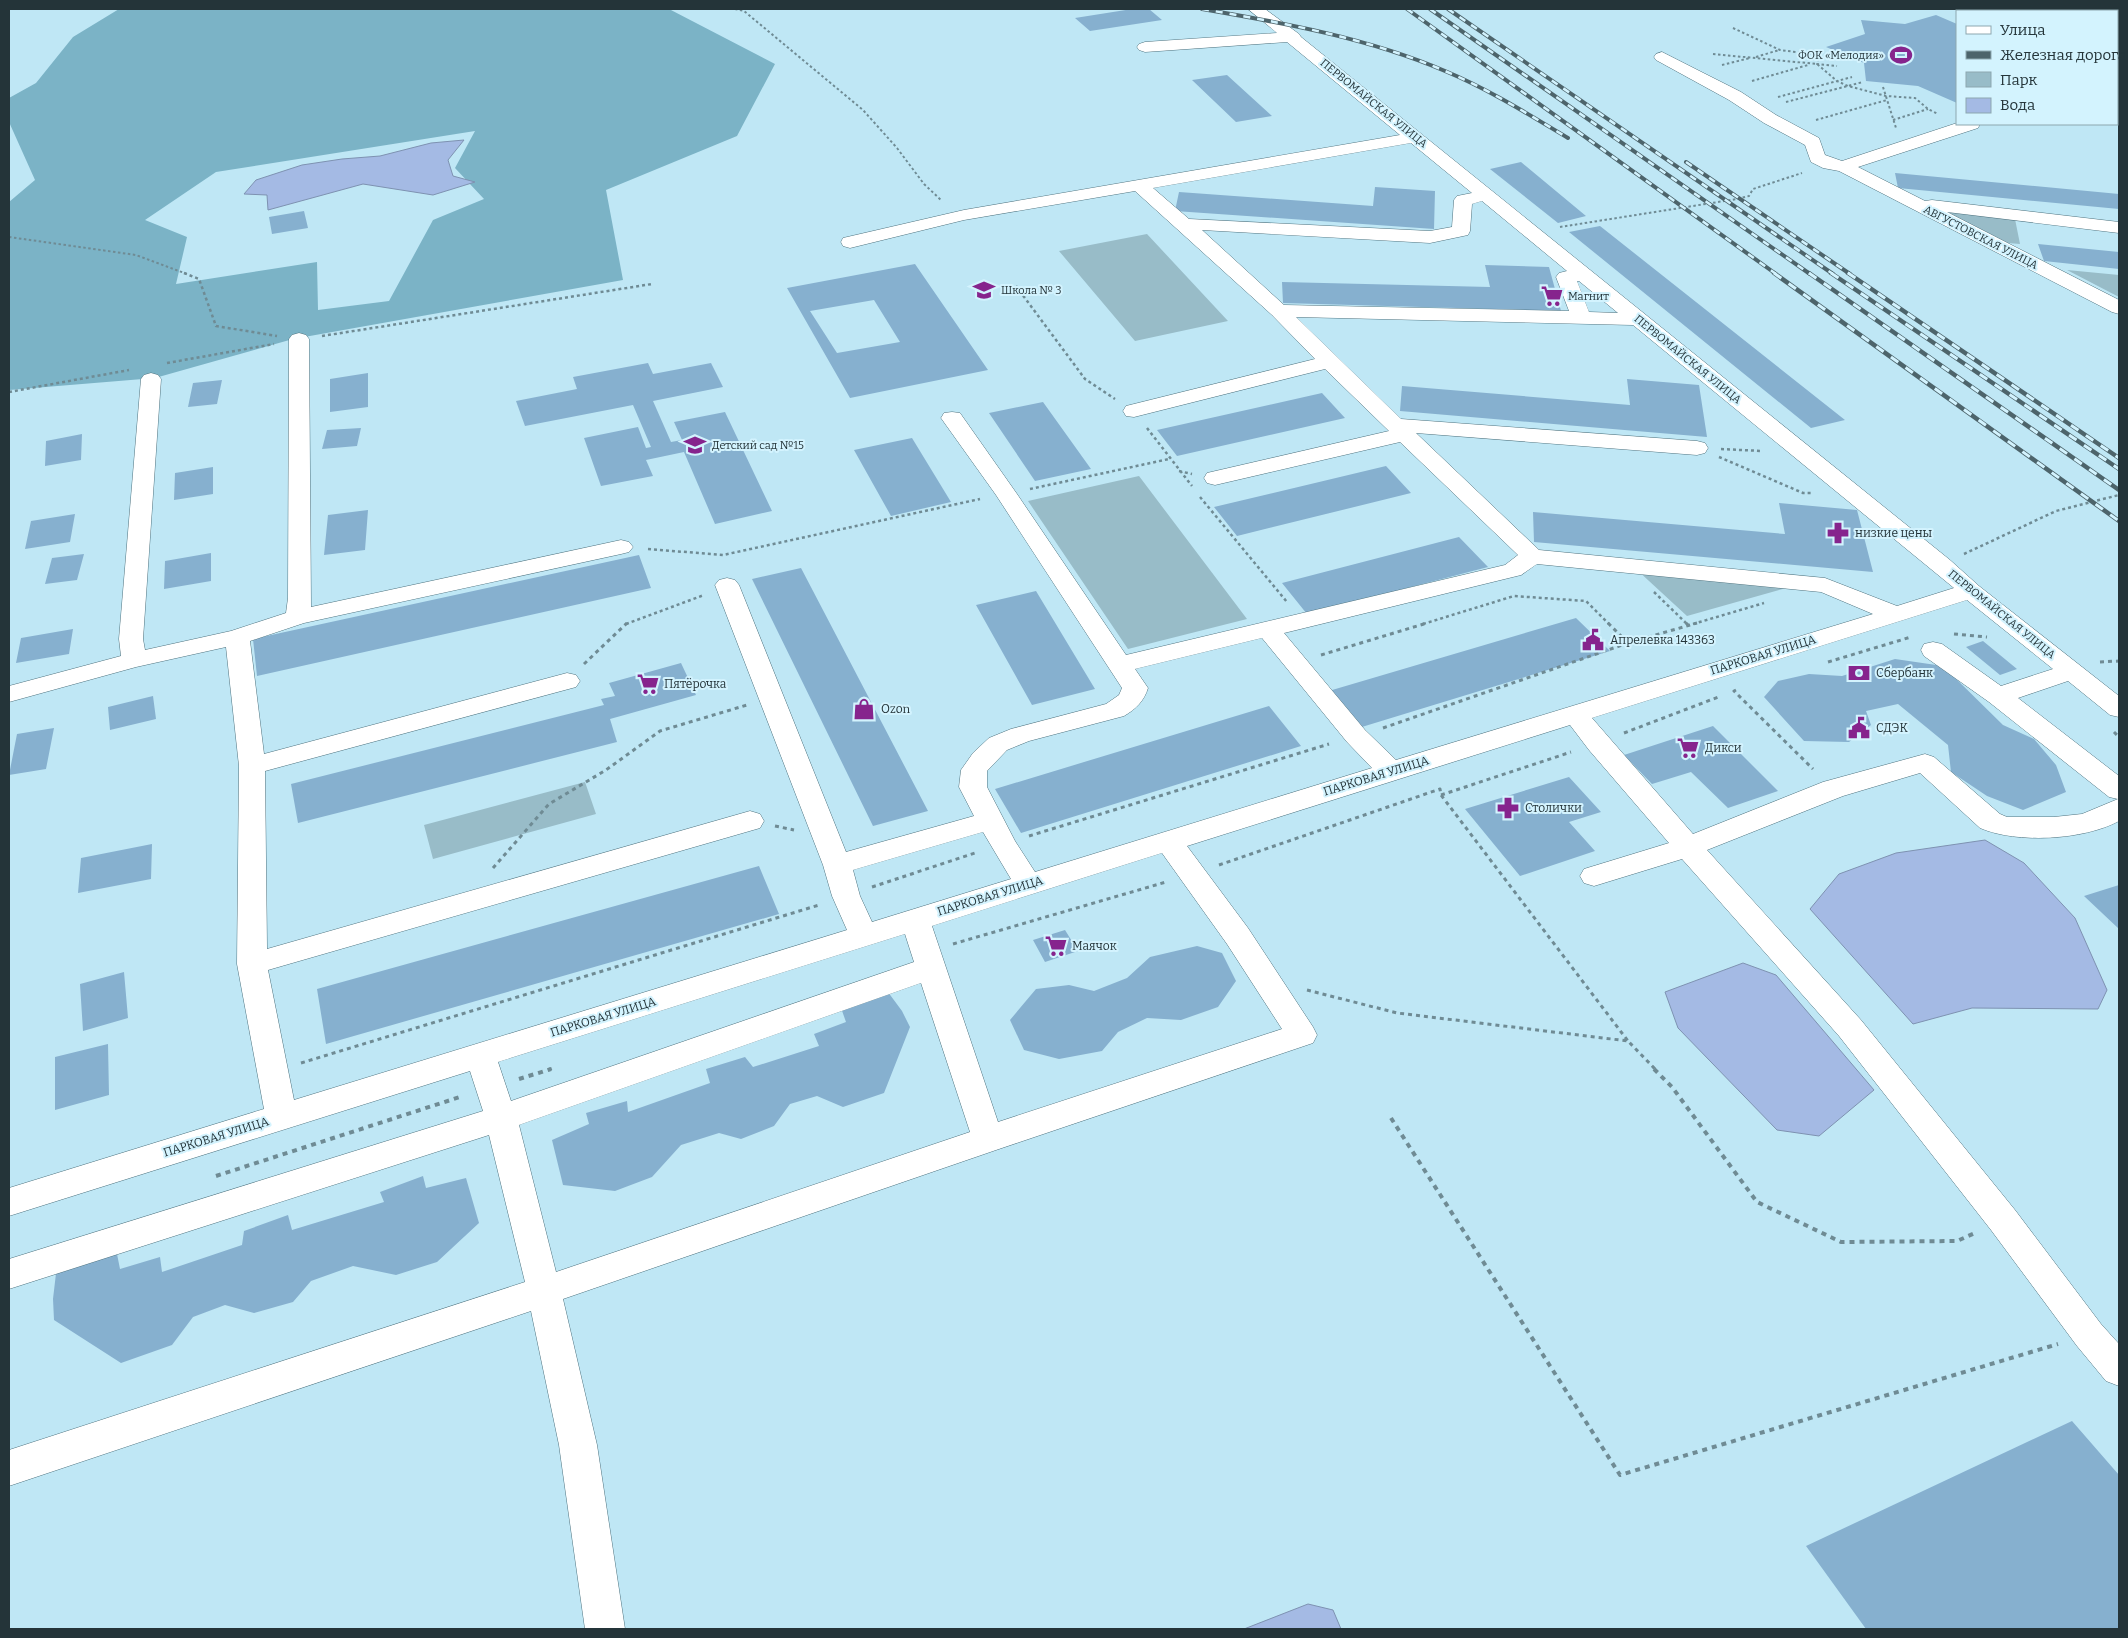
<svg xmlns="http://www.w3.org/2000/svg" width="2128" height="1638" viewBox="0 0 2128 1638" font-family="Bitter,serif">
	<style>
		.green { fill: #98bcc8 }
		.forest { fill: #7bb3c6; fill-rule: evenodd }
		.water { fill: #a4bae4; stroke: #7e92b1 }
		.building { fill: #86b0cf; fill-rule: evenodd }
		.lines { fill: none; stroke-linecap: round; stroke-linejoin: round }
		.minor-casing { stroke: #4f737f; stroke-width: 1 }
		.path-far3 { stroke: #6f8b94; stroke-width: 2; stroke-dasharray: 2.5 2.5; stroke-linecap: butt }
		.path-far2 { stroke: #6f8b94; stroke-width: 2.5; stroke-dasharray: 3 3; stroke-linecap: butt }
		.path-far1 { stroke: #6f8b94; stroke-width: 3; stroke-dasharray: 4 4; stroke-linecap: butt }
		.path { stroke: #6f8b94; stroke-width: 4; stroke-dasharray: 5 5; stroke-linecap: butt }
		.minor { fill: #fff; fill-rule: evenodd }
		.rail-far1-casing { stroke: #4d646b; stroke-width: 4 }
		.rail-casing { stroke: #4d646b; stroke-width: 4.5 }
		.rail-far1 { stroke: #d3f3fe; stroke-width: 2.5; stroke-dasharray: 7; stroke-linecap: butt }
		.rail { stroke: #d3f3fe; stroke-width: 3; stroke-dasharray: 9; stroke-linecap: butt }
		.labels { text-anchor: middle; stroke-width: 4; stroke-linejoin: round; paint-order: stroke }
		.far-poi-label { font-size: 11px; fill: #243439; stroke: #d3f3fe; text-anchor: start }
		.far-street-label { font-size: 11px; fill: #243439; stroke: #d3f3fe }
		.poi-label { font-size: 12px; fill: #243439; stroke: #d3f3fe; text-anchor: start }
		.street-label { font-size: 12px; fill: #243439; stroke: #d3f3fe }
	</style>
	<rect width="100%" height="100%" fill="#bfe7f5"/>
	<path class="green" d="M1952,212l63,7 5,25 -12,-1 -58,-28z
		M1147,234l81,87 -93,20 -76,-90z
		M2067,270l52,5v22z
		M1139,476l108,143 -119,30 -100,-148z
		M1636,569l161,16 -110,31z
		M585,782l11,32 -163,45 -9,-34z"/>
	<path class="forest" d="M119,9h550l106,55 -38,72 -131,54 17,90 -330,59 -138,39 -146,12v-188l26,-22 -26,-58v-24l27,-15 37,-46zM475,131l-20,37 29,31 -51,21 -44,81 -71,9 -1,-48 -141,22 11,-47 -42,-17 71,-48z"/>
	<path class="water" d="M464,140l-16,20 5,16 22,6 -42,13 -70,-11 -95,26 -1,-15 -23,-1 12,-14 46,-15 40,-6 38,-3 51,-13z
		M1985,840l39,23 51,55 32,72 -9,19 -126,-1 -59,16 -103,-115 29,-35 57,-21z
		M1743,963l33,12 98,115 -55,46 -42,-6 -99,-102 -13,-36z
		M1308,1604l25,6 8,19h-97z"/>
	<path class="building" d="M1132,9h17l13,11 -72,11 -15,-13z
		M1936,15l21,9v79l-39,-17 -52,-5 -2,-18 -38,-16 39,-13 -4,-14 44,4z
		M1227,75l45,41 -36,6 -44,-42z
		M1521,162l65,54 -28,7 -68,-54z
		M1895,173l224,21v15l-221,-21z
		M1375,187l60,4 -1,38 -259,-18 4,-19 194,14z
		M304,211l4,17 -36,6 -3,-17z
		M1600,226l245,194 -34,8 -242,-196z
		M2038,244l81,8v17l-75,-8z
		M915,264l73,106 -138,28 -63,-110zM874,300l26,42 -63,11 -27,-42z
		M1485,265l64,2 12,44 -278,-8 -1,-21 208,5z
		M648,363l5,11 58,-11 12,24 -70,14 18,41 11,-2 -8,-18 51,-10 47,99 -57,13 -31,-72 -38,8 7,16 -52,10 -17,-48 54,-11 8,21 5,-1 -18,-42 -108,21 -9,-25 61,-12 -4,-12z
		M368,373v34l-38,5v-33z
		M1627,379l72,6 8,52 -307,-26 2,-25 228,19z
		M222,380l-5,24 -29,3 5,-24z
		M1322,393l23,25 -168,38 -20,-26z
		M1043,402l48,67 -56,12 -46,-68z
		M361,428l-4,18 -35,3 5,-19z
		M82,434l-1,26 -36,6 1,-25z
		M912,438l39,64 -60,14 -37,-66z
		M1386,466l25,27 -174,43 -23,-29z
		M213,467v27l-39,6 1,-27z
		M1779,503l78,7 16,62 -339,-30 -1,-30 252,22z
		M368,510l-3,40 -41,5 4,-40z
		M75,514l-5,28 -45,7 6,-28z
		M1459,537l29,30 -181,47 -25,-31z
		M211,553v28l-47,8 1,-28z
		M84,554l-7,26 -32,4 7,-26z
		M639,555l12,33 -394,88 -4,-37z
		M801,568l127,243 -55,15 -121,-247z
		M1036,591l59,98 -63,16 -56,-100z
		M1576,618l34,33 -258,79 -30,-37z
		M73,629l-4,25 -53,9 5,-25z
		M1983,641l34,28 -17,6 -34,-28z
		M1895,659l48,7 60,59 31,14 22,26 10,27 -43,18 -36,-14 -36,-24 -3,-27 -50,-41 -32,7 5,14 -22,17 -45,-1 -40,-44 14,-16 31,-7 33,2z
		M681,663l15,32 -86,24 7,23 -319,81 -7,-39 313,-79 -3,-6 14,-3 -6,-13z
		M153,696l3,23 -46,11 -2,-23z
		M1269,706l32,40 -280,87 -26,-44z
		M1713,726l65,65 -50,17 -37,-36 -39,12 -28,-29z
		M54,728l-8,41 -37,6 8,-41z
		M1569,777l32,35 -32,10 26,29 -75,25 -55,-67z
		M152,844l-1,35 -73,14 3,-35z
		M759,866l20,48 -453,130 -9,-55z
		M2119,885v44l-35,-33z
		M1065,930l13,21 -33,11 -12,-22z
		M1197,946l25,7 14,28 -18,26 -37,13 -34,-2 -29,14 -16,19 -43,8 -35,-9 -14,-30 26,-31 33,-4 25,6 33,-13 23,-21z
		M124,972l4,46 -45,13 -3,-47z
		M885,988l17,23 8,16 -26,66 -41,14 -26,-11 -27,8 -16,22 -33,13 -22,-6 -38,12 -29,32 -37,14 -52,-6 -11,-45 37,-16 -3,-11 41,-12 1,11 82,-29 -4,-14 39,-12 8,10 66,-21 -5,-12 32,-12 -6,-17z
		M108,1044l1,51 -54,15v-53z
		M423,1176l3,12 40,-10 13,45 -42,39 -41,13 -43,-9 -42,15 -18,21 -39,11 -29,-8 -32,12 -21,28 -51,18 -67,-43 -1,-21 4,-34 59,-16 4,20 40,-12 2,15 80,-27 2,-14 44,-16 4,15 92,-28 -4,-10z
		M2072,1421l47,54v154h-253l-60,-83z"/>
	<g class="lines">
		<g class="minor-casing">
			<path id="minor" d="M1248,9h17l34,25 2,3 649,523 29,26 140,110v21l-9,-2 -42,-34 -50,17 101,78v45c-35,19 -102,23 -139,7l-60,-55 -77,23 -136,54 154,170 154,190 86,114 18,20v42l-13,-5 -29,-35 -86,-116 -152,-194 -157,-177 -88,27 -10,-3 -4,-7 4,-7 85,-26 -80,-93 -19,-25 -383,121 61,82 65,99 4,8 -4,8 -317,107 -433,149 34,146 28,184h-40l-26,-184 -28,-134 -522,175v-36l516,-168 -36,-147 -480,154v-30l474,-148 -13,-40 -461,145v-28l255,-79 -27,-145 2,-198 -13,-119 -90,20 -127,35v-16l112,-30 -2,-17 22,-260 3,-4 7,-2 7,2 3,4 -18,260 2,11 86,-19 55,-18 2,-15 1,-259 3,-4 7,-2 7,2 3,4 2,268 310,-67 8,2 4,5 -4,5 -8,2 -317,69 -54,18 14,113 303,-81 9,2 4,6 -4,6 -311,84 2,178 483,-138 10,3 4,7 -4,7 -492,142 26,130 553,-170 -15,-34 -9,-31 -108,-280 4,-5 8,-2 8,2 4,5 107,267 128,-36 -15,-29 2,-17 12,-17 16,-15 22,-9 95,-25 13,-9 3,-7 -126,-193 -55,-77 3,-5 8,-1 8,1 57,81 109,161 379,-90 13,-10 -118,-113 -185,43 -8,-2 -3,-5 3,-5 182,-42 -64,-62 -191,48 -8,-1 -3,-5 3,-5 189,-47 -43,-44 -137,-124 -171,29 -114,28 -7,-2 -2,-4 2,-4 121,-28 436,-75 -113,-93 -142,10 -6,-2 -2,-3 2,-3 6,-2 132,-9zM1411,143l61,50 -15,3 -3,4 -2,27 -22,4 -241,-12 -36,-31zM1482,201l85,70 -8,2 -3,4 13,34 -285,-6 -82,-75 228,13 38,-8 2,-4 2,-27zM1577,281h2l39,32 -29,-1zM1296,317l337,8 321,263 -57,18 -72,-28 -286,-28 -123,-117 281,22 8,-2 3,-5 -3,-5 -8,-2 -296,-22zM1537,564l284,28 52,22 -477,146 -31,-30 -81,-97 237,-58zM1967,600l86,69 -52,17 -59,-42 -9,-2 -9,2 -3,6 3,6 65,46 120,95 9,2 -36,15 -28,3h-47l-7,-3 -66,-57 -9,-3 -102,28 -130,52 -101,-116zM1262,638l85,104 25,26 -337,104 -20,-31 -28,-54v-16l20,-21 22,-9 95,-25c12,-7 20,-15 24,-28l-13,-19zM983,832l28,47 -139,43 -12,-26 -7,-26zM1162,853l65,91 55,85 -284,93 -66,-196zM905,934l9,28 -403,139 -13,-39zM921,983l49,149 -414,140 -37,-147z
				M2081,9h21l2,2h-21z
				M2117,15h2v10h-2z
				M1662,52l79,40 35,23 43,23 6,17 17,6 115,-38 23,1 -2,4 -120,39 67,34 7,-1 187,22v11l-172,-21 172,88v14l-7,-2 -273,-141 -16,-3 -12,-6 -6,-17 -41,-22 -35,-23 -73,-40 -2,-3 2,-3z
				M2117,72l2,1v10l-2,-1z"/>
		</g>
		<path class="path-far3" d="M735,9l9,2 119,99 34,38 27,36 18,17
			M1733,28l47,22 39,5 -2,9 20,2
			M2117,50l2,2
			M1713,54l104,10 20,17 11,5 38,10 29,2 13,11 10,5
			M2117,54h2
			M1756,57l23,-7
			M1722,65l28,-7
			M1752,81l56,-16
			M1883,87l13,41
			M1778,97l74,-20
			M1786,102l77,-20
			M1816,120l71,-20
			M1893,120l35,-11
			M1560,227l177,-28 12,-3 4,-7 49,-16
			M9,237l127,18 51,19"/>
		<path class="path-far2" d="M184,273l15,6 17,47 61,10
			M1016,286l69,93 30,20
			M322,336l330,-52
			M167,363l107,-19
			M9,392l120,-22
			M1147,428l45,58
			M1721,449l41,2
			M1719,457l84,36h10
			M1179,471l13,3
			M1030,489l139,-30
			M1200,497l87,105
			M648,549l75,6 257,-56
			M1964,554l92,-43 63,-16
			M1654,592l33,32
			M626,624l78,-29
			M1423,624l91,-28 72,5 23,23
			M1693,624l71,-21"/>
		<path class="path-far1" d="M1608,623l20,20
			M1686,623l2,2
			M1954,634l33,3
			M1321,655l106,-32
			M1828,662l83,-25
			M2100,662l19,-1
			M584,664l43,-41
			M1736,690l-2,1 79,78
			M1383,728l245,-85 69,-20
			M2114,732l5,5
			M1624,733l97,-37
			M1441,795l130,-43
			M775,826l19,4
			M1029,836l300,-92
			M1219,865l221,-76 1,6 187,246
			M493,868l56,-64 57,-34 54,-39 87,-26
			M872,887l106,-35
			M953,944l213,-62
			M1307,990l90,23 231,28 28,29
			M301,1063l518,-158
			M548,1070l5,-2"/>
		<path class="path" d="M1654,1069l18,18 85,115 84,40 116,-1 18,-8
			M519,1079l32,-10
			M1391,1118l229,357 438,-131
			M216,1176l247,-80"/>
		<use href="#minor" class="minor"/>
		<g class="rail-far1-casing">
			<path id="rail-far1" d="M1202,9c82,14 166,29 243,62 43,18 83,43 123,67
				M1407,9l369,265
				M1430,9l380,265
				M1448,9l385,265
				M1686,162l164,112"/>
		</g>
		<g class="rail-casing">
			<path id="rail" d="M1774,273l345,248
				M1809,273l310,217
				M1831,273l288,196
				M1848,273l271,185"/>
		</g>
		<use href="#rail-far1" class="rail-far1"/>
		<use href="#rail" class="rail"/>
	</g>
	<defs>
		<g id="stadium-bare" transform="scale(1.725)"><path d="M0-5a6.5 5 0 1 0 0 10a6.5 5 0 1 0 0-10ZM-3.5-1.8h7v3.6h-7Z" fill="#86248d" stroke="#d3f3fe" stroke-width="2.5" paint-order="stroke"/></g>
		<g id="school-bare" transform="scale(1.725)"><path d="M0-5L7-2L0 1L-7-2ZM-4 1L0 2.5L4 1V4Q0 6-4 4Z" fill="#86248d" stroke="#d3f3fe" stroke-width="2.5" paint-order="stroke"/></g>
		<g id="supermarket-bare" transform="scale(1.725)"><path d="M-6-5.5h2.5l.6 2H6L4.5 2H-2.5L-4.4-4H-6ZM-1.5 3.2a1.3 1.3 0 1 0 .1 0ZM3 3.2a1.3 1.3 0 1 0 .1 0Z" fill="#86248d" stroke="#d3f3fe" stroke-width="2.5" paint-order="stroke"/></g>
		<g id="pharmacy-bare" transform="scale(1.725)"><path d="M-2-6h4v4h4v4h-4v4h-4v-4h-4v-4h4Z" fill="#86248d" stroke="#d3f3fe" stroke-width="2.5" paint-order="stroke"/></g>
		<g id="civic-bare" transform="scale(1.725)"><path d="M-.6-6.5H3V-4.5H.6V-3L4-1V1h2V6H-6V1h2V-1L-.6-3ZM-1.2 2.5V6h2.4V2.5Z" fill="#86248d" stroke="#d3f3fe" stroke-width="2.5" paint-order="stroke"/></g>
		<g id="bank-bare" transform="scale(1.725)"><path d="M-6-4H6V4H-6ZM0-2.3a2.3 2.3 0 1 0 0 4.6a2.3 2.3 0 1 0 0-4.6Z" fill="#86248d" stroke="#d3f3fe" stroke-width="2.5" paint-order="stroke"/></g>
		<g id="shop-bare" transform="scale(1.725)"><path d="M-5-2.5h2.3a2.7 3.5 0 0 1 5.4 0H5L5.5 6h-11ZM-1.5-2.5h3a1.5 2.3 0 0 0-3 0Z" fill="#86248d" stroke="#d3f3fe" stroke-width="2.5" paint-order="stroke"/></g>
	</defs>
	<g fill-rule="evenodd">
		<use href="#stadium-bare" x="1901" y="55"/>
		<use href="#school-bare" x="984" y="290"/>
		<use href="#supermarket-bare" x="1552" y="296"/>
		<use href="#school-bare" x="695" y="445"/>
		<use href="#pharmacy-bare" x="1838" y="533"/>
		<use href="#civic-bare" x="1593" y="640"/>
		<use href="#bank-bare" x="1859" y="673"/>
		<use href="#supermarket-bare" x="648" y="684"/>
		<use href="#shop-bare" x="864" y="709"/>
		<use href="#civic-bare" x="1859" y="728"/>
		<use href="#supermarket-bare" x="1688" y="748"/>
		<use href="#pharmacy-bare" x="1508" y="808"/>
		<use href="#supermarket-bare" x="1056" y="946"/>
	</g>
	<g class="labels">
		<g class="far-poi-label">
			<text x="1884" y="59" text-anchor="end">ФОК «Мелодия»</text>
			<text x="1001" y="294">Школа № 3</text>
			<text x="1568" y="300">Магнит</text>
			<text x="712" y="449">Детский сад №15</text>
		</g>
		<g class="far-street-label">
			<text transform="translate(1374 103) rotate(39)" y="4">ПЕРВОМАЙСКАЯ УЛИЦА</text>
			<text transform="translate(1981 237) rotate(27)" y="4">АВГУСТОВСКАЯ УЛИЦА</text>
			<text transform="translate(1688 359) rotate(39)" y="4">ПЕРВОМАЙСКАЯ УЛИЦА</text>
			<text transform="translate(2002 614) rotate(39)" y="4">ПЕРВОМАЙСКАЯ УЛИЦА</text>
		</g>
		<g class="poi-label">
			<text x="1855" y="537">низкие цены</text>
			<text x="1610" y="644">Апрелевка 143363</text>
			<text x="1876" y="677">Сбербанк</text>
			<text x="664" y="688">Пятёрочка</text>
			<text x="881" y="713">Ozon</text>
			<text x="1876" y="732">СДЭК</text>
			<text x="1705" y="752">Дикси</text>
			<text x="1525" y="812">Столички</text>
			<text x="1072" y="950">Маячок</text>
		</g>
		<g class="street-label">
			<text transform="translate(1763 655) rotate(-17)" y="4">ПАРКОВАЯ УЛИЦА</text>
			<text transform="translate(1376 776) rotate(-17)" y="4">ПАРКОВАЯ УЛИЦА</text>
			<text transform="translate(990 896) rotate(-17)" y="4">ПАРКОВАЯ УЛИЦА</text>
			<text transform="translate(603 1017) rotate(-17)" y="4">ПАРКОВАЯ УЛИЦА</text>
			<text transform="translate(216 1137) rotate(-17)" y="4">ПАРКОВАЯ УЛИЦА</text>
		</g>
	</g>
	<rect width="2128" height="1638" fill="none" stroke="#243439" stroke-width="20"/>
	<rect x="1956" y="10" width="162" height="115" fill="#d3f3fe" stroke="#8da7af"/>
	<rect x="1966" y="26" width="25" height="8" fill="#ffffff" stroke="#8da7af"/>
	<text x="2000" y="35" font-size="15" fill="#243439">Улица</text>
	<rect x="1966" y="51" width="25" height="8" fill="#4d646b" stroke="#8da7af"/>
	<text x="2000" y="60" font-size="15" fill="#243439">Железная дорога</text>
	<rect x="1966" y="72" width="25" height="15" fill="#98bcc8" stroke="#8da7af"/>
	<text x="2000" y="85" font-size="15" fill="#243439">Парк</text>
	<rect x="1966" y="98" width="25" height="15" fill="#a4bae4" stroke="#8da7af"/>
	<text x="2000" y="110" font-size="15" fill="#243439">Вода</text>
</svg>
